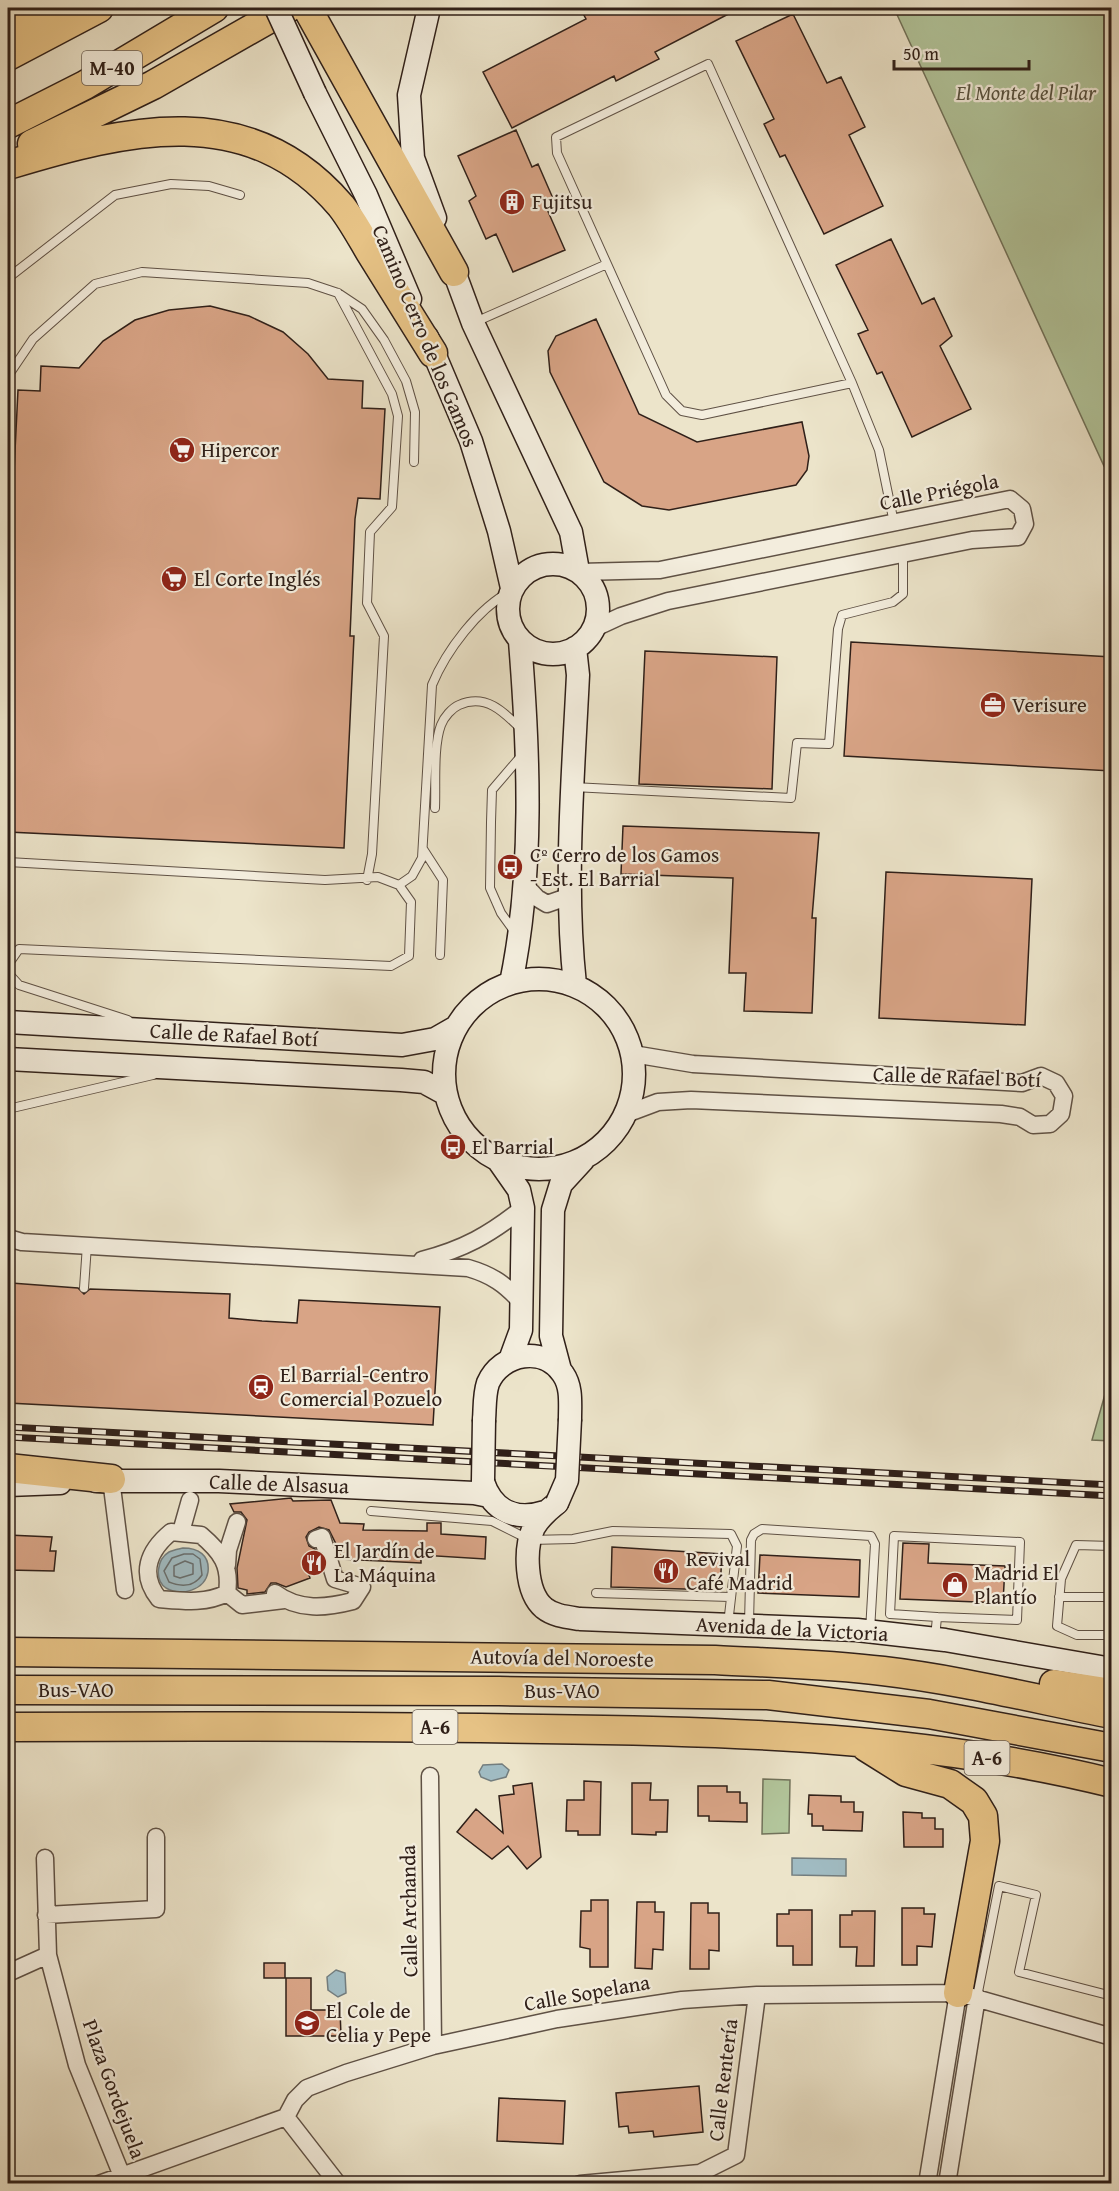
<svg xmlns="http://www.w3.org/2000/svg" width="1119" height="2191" viewBox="0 0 1119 2191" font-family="'Gentium Book Plus',serif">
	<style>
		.green { fill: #b2c59b; stroke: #71725a; stroke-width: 1.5 }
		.water { fill: #a0bbc2; stroke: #737d7e; stroke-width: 1.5 }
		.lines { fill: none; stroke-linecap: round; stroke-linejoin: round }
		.shore { stroke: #686e6e; stroke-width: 1.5 }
		.building { fill: #d8a486; stroke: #302019; stroke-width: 1.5 }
		.lane-casing { stroke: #5f5145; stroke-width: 10 }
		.street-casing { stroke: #5f5145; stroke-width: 19 }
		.secondary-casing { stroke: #302019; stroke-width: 25 }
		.highway-casing { stroke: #302019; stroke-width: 31 }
		.lane { stroke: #f3eddd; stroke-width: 8 }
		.street { stroke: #f3eddd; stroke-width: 16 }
		.secondary { stroke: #f3eddd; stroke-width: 22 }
		.highway { stroke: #e6c285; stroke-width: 28 }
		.rail-casing { stroke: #302019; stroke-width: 7 }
		.rail { stroke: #f3eddd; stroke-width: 4.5; stroke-dasharray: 14; stroke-linecap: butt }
		.secondary-bridge-casing { stroke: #302019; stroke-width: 25; stroke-linecap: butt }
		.secondary-bridge { stroke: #f3eddd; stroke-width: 22 }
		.labels { text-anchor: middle; stroke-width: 4.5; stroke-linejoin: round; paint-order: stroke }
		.shield { fill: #f3eddd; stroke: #6a5e54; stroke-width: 1.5 }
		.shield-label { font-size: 20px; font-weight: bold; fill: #302019 }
		.park-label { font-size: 21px; font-style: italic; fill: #575240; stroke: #f3eddd }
		.poi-label { font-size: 21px; fill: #302019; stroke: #f3eddd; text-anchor: start }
		.street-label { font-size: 21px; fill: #302019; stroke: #f3eddd }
	</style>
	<rect width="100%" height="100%" fill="#ece4ca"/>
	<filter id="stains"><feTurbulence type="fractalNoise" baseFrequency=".00333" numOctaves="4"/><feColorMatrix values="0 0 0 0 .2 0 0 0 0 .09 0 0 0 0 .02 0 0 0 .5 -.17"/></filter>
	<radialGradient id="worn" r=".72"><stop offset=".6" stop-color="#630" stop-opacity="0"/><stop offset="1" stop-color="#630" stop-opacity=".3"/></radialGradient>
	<path class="green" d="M894,8h217v467l-7,-9z
		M1111,1373v68l-19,-1z
		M763,1779l27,1 -1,53 -27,1z"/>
	<path class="water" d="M183,1548c15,0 27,7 25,24 -3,18 -27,25 -42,16 -12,-8 -9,-29 3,-36 4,-2 10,-3 14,-4z
		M502,1764l7,6 -3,7 -15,4 -10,-4 -2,-5 4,-7z
		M792,1858l54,1v17l-54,-1z
		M336,1970l9,3 1,20 -8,4 -10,-7 -1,-13z"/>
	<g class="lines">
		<path class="shore" d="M184,1554h9l7,5 2,16c-8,12 -21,12 -33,7l-5,-11 8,-13z
			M185,1561l8,3v10l-13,4 -6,-2v-10z"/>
	</g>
	<path class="building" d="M580,8h160l-85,44 4,7 -43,22 -2,-5 -102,52 -29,-56 103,-53z
		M793,14l34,69 14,-6 24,50 -16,8 34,71 -59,28 -39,-79 -5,2 -16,-33 10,-5 -38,-78z
		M516,130l16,37 6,-3 17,39 -9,4 19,43 -52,22 -17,-38 -10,5 -17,-38 7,-5 -18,-40z
		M891,239l31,65 12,-6 18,38 -12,10 31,63 -59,28 -30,-65 -5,2 -19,-40 10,-4 -32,-65z
		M210,306l39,10 34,16 25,22 20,25 35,2 -1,27 23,1 -5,90 -22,-1 -3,21 -5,117h4l-10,212 -336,-16v-340h5l5,-102 22,1 1,-25 38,2 24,-27 32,-21 34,-10z
		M596,319l43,95 58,28 105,-20 7,34 -2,14 -11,15 -127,25 -27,-4 -38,-24 -54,-110 -2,-21 8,-15z
		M851,642l261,15v114l-268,-15z
		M645,651l132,6 -5,132 -133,-5z
		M623,826l196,7 -7,85h4l-4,95 -68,-2 2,-38h-17l4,-95 -112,-4z
		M886,872l146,7 -7,146 -146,-7z
		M11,1283l67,5 6,6 6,-5 140,5 -1,24 33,3 35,2 2,-23 141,7 -7,118 -425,-22z
		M291,1498l2,3 38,-1 9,23 24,1 -1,6 64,1v-8h14v11l45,3 -1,22 -64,-4v8l-81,-4 -1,-9 -10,-20 -10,-3 -10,5 -3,5 3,9 6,3 3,10 -13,5 5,14 -24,9 -10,-4h-5l-6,9 -18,2v-4l-9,-2 -1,-20 10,-48 -6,-8h-7l-4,-8z
		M8,1535l44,2 -2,14h6l-2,20 -46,-1z
		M903,1543l26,1 -1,19 77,3 -2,37 -103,-4z
		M612,1547l110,7 -2,36 -109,-3z
		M760,1555l100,5 -1,37 -101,-4z
		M584,1781l17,1 -1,53h-22v-4h-12l1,-31h17z
		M532,1783l9,74 -14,12 -19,-23 -16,13 -35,-27 19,-23 27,24 -4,-37 15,-2 -1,-8z
		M632,1783h19l-1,17h18l-1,32h-11v3l-24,-1z
		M698,1786h29v6h13v11h7v19l-38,-1v-5h-11z
		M809,1795l32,1v6h13v10h9l-1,19 -39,-1v-4h-11v-12h-4z
		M903,1812l19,1v5h13v11h8v18h-39z
		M591,1900h17v67h-18v-18l-10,-2 1,-36h10z
		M637,1902h18v10h9l-1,38 -10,-1 -1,20 -17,-1z
		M691,1903h17v10h11v38l-10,-1v19h-19z
		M902,1908h22v6h11l-3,33 -15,-1v19h-15z
		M789,1910h23v55h-19v-19h-16v-32h12z
		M852,1911h23l-1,55h-18l1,-19h-17v-32h12z
		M264,1963h21v15h-21z
		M286,1978h25v32h29l1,26h-55z
		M699,2086l4,46 -49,5 -1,-6 -24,2 -1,-7 -9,1 -3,-34z
		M499,2098l66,3 -2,43 -66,-3z"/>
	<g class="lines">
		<g class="lane-casing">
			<path id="lane" d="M8,278l107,-83 56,-11 38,2 31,9
				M338,293l54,101 6,22 -6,91 -22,25 -3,71 17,33 -12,218 -5,26
				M473,323l134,-59
				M8,376l25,-37 62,-55 47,-12 166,11 30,10 24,16 22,31 22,41 9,31 -1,50
				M852,383l-150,32 -20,-4 -16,-16 -109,-242 -1,-16 152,-73 144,319 27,67 15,73
				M573,787l218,11 6,-55 32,1 9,-115 4,-14 51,-13 10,-8v-39
				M435,808c1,-23 -2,-62 6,-83 3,-8 11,-17 18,-20 27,-12 45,7 63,25
				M423,849l20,31 -3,75
				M8,862l317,18 53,-3 21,8 12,17 -2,54 -18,10 -372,-17 -9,13 -1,12 10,11 109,35
				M399,885l13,-9 10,-18 10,-173c14,-34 46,-77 79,-94
				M514,931l-13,-18 -11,-25 1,-66 1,-32 30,-35
				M8,1109l145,-34
				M84,1288l3,-43
				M371,1511l121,10 38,19 43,-1 40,-8 118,3 6,12 -9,78
				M1112,1546l-36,-1 -15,34 -4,47 20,9h35
				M596,1593l134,4
				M1059,1597h53
				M749,1623l2,-83 3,-6 8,-5 109,7 4,8 -5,87
				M935,1638l2,-21 -47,-3 4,-78 126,6 -3,78 -80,-3
				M977,1997l22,-111 37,9 -17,77 93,24"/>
		</g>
		<g class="street-casing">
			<path id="street" d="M580,572l80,-2 350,-71 12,10 3,15 -7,13 -46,3 -304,61 -47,15 -28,13
				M523,883l14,15 10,6 23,-8
				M626,1114l32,-12 33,-2 310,14 19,3 13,8 17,-1 11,-10 3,-18 -8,-13 -15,-7 -19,7 -329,-19 -60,-10
				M8,1238l14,4 446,26c24,7 37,16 54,35
				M422,1260c42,-11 67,-25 101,-52
				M111,1479l14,111
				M181,1532l9,-32
				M227,1565l1,-15 9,-28
				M227,1593c4,-28 -6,-41 -26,-58l-30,-3c-23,19 -32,42 -12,67 24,2 47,5 68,-6l15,12 42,-5
				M275,1593c24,18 51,15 78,8l9,-14 -27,-8 -13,-42 -6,2
				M430,1776l3,270
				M45,1858l3,97
				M46,1915l110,-6v-72
				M8,1973l40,-18 29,110 45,111
				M286,2117l52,67
				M99,2184l187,-67 9,-17 12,-12 39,-15 87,-27 124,-27 125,-19 75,-5 201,-2 154,44
				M580,2184l120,-11 36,-18 21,-160
				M927,2184l31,-191
				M947,2184l30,-187"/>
		</g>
		<g class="secondary-casing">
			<path id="secondary" d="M429,8l-20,87 4,63 22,60
				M315,93l51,102 44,104
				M449,258l24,65 98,209 7,39
				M427,337l44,104 28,90 13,57
				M508 609a45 45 0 1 1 90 0a45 45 0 1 1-90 0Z
				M444 1074a95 95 0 1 1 190 0a95 95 0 1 1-190 0Z
				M511,983c23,-111 18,-230 9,-342
				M575,985c-11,-102 -2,-207 3,-310l-3,-27
				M8,1022l394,23 33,-6 21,-12
				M8,1059l393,21 23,2 22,12
				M498,1160l21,30 4,18 -2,122 -11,30
				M560,1370l-9,-34 2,-126 8,-26 22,-24
				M484,1420c1,-12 0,-25 4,-37 13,-30 56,-38 75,-9 9,13 7,29 7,45
				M96,1481h123l255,12 15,3
				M483,1482c10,30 34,39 62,30
				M8,1485l52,-2
				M557,1503c-9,7 -17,14 -23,24 -10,21 -9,65 10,81 10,8 23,9 36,11l277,11 88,10 167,29"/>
		</g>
		<g class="highway-casing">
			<path id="highway" d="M307,8l147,264
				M8,30l38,-22
				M8,56l91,-48
				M8,124l77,-39 129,-77
				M32,144l121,-59 135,-77
				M8,165c119,-36 241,-67 333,41 11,14 20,31 29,46 21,34 42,67 63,101
				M8,1468l103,11
				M8,1652l707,8c56,3 113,4 168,11 77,9 153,28 229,43
				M1054,1684l58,9
				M8,1690l491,1 269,4 161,19 183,34
				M8,1727c178,-1 356,-1 534,2 187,2 387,8 570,54
				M866,1747l40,25 44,12 24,17 9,15 2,25 -27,152"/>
		</g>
		<use href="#lane" class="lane"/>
		<use href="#street" class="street"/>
		<use href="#secondary" class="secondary"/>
		<use href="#highway" class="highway"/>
		<g class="rail-casing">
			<path id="rail" d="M8,1427l1104,58
				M8,1437l1104,59"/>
		</g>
		<use href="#rail" class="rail"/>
		<g class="secondary-bridge-casing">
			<path id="secondary-bridge" d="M276,8l39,85
				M483,1480l1,-60
				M557,1503l10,-23 3,-61"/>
		</g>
		<use href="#secondary-bridge" class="secondary-bridge"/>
	</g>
	<defs>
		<g id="building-disc" transform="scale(1.35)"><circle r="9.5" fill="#8f2418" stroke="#f3eddd"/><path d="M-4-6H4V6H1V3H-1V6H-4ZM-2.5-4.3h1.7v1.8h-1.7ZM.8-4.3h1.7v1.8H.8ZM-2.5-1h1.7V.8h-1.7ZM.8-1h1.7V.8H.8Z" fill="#fff"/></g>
		<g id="supermarket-disc" transform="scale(1.35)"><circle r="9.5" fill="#8f2418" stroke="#f3eddd"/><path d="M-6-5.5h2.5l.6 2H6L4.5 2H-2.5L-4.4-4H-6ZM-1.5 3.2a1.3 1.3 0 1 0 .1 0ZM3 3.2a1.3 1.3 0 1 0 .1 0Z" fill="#fff"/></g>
		<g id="office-disc" transform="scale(1.35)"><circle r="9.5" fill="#8f2418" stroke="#f3eddd"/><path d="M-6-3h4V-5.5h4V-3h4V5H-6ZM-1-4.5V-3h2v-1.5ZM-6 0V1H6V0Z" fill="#fff"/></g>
		<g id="bus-disc" transform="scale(1.35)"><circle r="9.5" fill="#8f2418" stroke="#f3eddd"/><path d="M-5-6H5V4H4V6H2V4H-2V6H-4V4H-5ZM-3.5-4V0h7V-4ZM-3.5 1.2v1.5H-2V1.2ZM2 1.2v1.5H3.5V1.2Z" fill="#fff"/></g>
		<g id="station-disc" transform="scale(1.35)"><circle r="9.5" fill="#8f2418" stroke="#f3eddd"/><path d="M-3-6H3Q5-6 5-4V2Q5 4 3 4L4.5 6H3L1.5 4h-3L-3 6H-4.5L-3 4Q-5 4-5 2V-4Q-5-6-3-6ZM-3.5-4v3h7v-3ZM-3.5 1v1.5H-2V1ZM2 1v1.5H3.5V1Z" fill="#fff"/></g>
		<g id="restaurant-disc" transform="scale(1.35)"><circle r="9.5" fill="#8f2418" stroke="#f3eddd"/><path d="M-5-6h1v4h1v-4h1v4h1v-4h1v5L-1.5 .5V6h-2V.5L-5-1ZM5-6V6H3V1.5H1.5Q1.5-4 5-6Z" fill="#fff"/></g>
		<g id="shop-disc" transform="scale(1.35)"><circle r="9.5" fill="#8f2418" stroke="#f3eddd"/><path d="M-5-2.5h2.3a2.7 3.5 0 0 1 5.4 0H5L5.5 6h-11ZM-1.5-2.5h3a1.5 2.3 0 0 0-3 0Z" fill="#fff"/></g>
		<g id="school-disc" transform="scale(1.35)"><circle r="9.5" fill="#8f2418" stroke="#f3eddd"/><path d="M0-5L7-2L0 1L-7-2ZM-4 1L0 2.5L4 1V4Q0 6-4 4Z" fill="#fff"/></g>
	</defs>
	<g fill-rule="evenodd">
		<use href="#building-disc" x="512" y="202"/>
		<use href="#supermarket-disc" x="182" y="450"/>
		<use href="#supermarket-disc" x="174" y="579"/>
		<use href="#office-disc" x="993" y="705"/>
		<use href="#bus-disc" x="510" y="867"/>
		<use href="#bus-disc" x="453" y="1147"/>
		<use href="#station-disc" x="261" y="1387"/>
		<use href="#restaurant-disc" x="314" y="1563"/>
		<use href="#restaurant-disc" x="666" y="1571"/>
		<use href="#shop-disc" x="955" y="1585"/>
		<use href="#school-disc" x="307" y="2023"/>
	</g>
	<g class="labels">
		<g class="shield">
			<rect x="82" y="51" width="60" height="34" rx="4.5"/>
			<rect x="412.5" y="1710" width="45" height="34" rx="4.5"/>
			<rect x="964.5" y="1741" width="45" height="34" rx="4.5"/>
		</g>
		<g class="shield-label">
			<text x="112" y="75">M-40</text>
			<text x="435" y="1734">A-6</text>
			<text x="987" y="1765">A-6</text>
		</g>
		<g class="park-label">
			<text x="1026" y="100">El Monte del Pilar</text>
		</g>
		<g class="poi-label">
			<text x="532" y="209">Fujitsu</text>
			<text x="201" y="457">Hipercor</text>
			<text x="194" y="586">El Corte Inglés</text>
			<text x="1012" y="712">Verisure</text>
			<text x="530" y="862">Cº Cerro de los Gamos<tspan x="530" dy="24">- Est. El Barrial</tspan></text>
			<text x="472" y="1154">El Barrial</text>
			<text x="280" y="1382">El Barrial-Centro<tspan x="280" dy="24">Comercial Pozuelo</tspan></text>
			<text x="334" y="1558">El Jardín de<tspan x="334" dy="24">La Máquina</tspan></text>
			<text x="686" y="1566">Revival<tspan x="686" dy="24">Café Madrid</tspan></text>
			<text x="974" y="1580">Madrid El<tspan x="974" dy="24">Plantío</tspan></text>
			<text x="326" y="2018">El Cole de<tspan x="326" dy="24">Celia y Pepe</tspan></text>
		</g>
		<g class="street-label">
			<text transform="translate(425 336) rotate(67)" y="7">Camino Cerro de los Gamos</text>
			<text transform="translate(939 492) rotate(-11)" y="7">Calle Priégola</text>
			<text transform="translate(234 1035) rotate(3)" y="7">Calle de Rafael Botí</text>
			<text transform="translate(957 1077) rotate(2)" y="7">Calle de Rafael Botí</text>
			<text transform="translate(279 1484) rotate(2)" y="7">Calle de Alsasua</text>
			<text transform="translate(792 1629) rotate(3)" y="7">Avenida de la Victoria</text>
			<text transform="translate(562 1658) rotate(1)" y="7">Autovía del Noroeste</text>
			<text x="76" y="1697">Bus-VAO</text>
			<text x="562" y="1698">Bus-VAO</text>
			<text transform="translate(409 1911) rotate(-91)" y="7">Calle Archanda</text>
			<text transform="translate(587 1993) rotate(-10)" y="7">Calle Sopelana</text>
			<text transform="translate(723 2080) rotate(-83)" y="7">Calle Rentería</text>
			<text transform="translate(114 2089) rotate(70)" y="7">Plaza Gordejuela</text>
		</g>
	</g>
	<rect width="1119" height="2191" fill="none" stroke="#ece4ca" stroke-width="30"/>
	<rect x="9" y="9" width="1101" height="2173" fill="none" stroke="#302019" stroke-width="3"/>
	<rect x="15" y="15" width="1089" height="2161" fill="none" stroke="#302019" stroke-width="1.5"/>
	<path d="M894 60v9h135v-9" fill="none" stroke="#302019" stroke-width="3"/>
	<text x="903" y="60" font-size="18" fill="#302019" stroke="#f3eddd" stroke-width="4.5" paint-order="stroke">50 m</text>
	<rect width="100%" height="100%" filter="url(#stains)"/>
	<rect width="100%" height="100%" fill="url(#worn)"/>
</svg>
